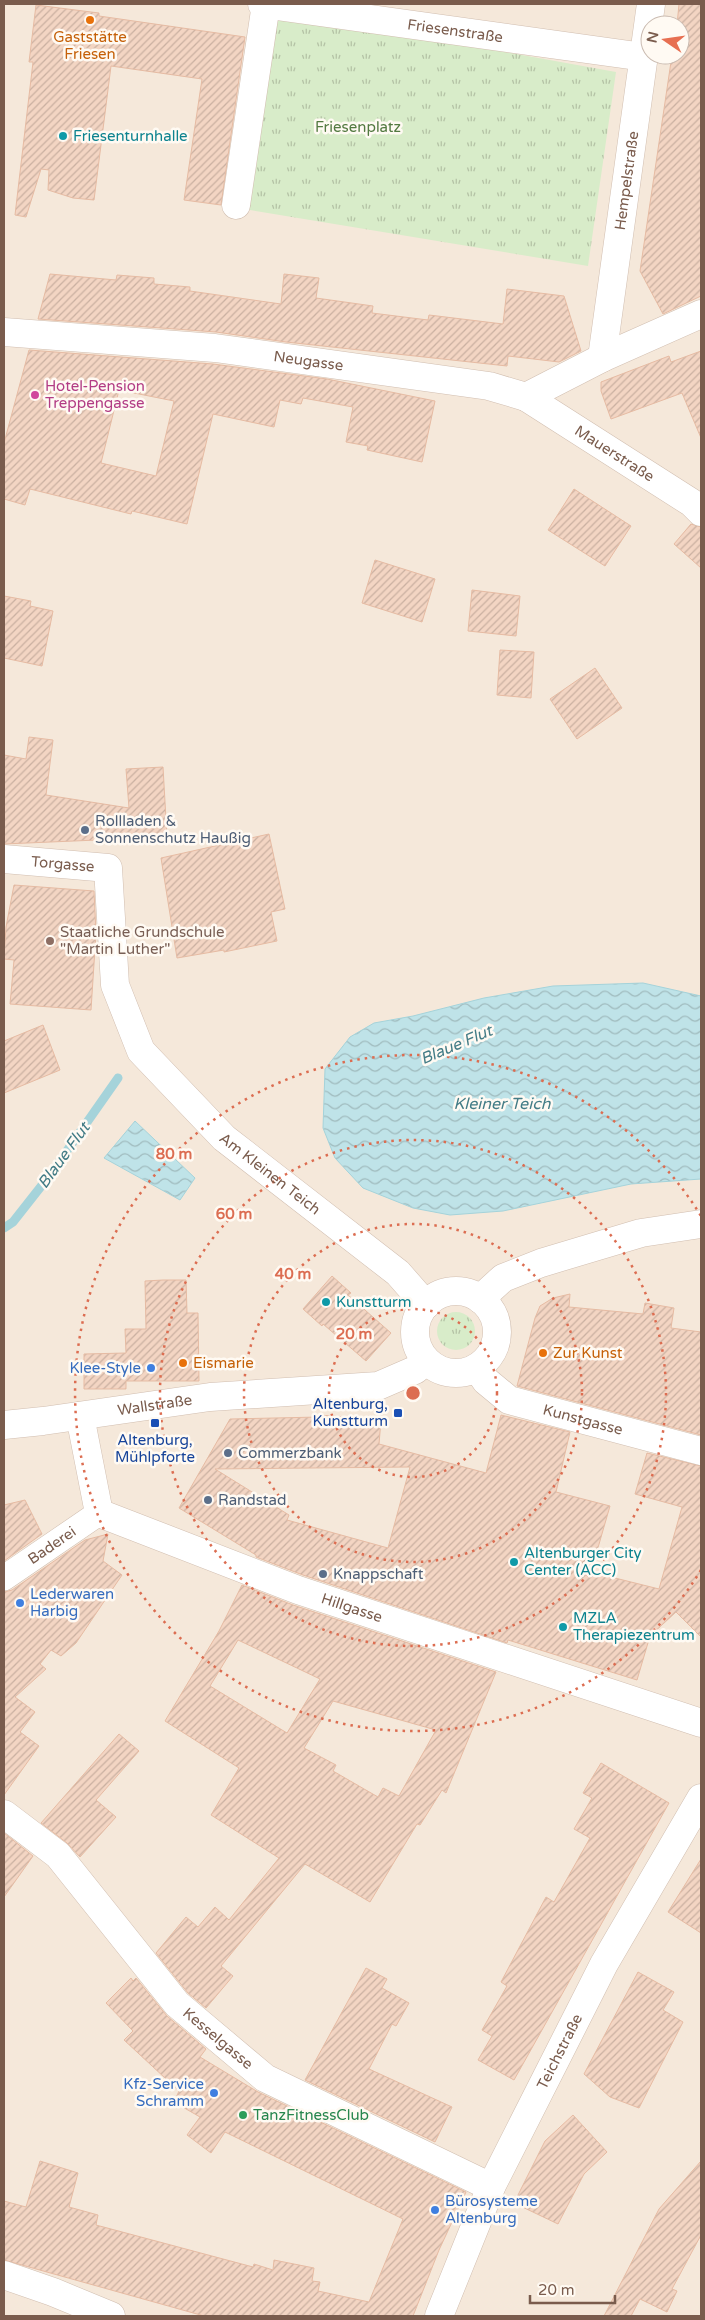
<svg xmlns="http://www.w3.org/2000/svg" width="705" height="2320" viewBox="0 0 705 2320" font-family="'Varela Round',sans-serif">
	<style>
		.residential { fill: #f5e8da; fill-rule: evenodd }
		.grass { fill: url(#grass-tufts) }
		.water { fill: url(#water-waves); stroke: #a5d3da }
		.lines { fill: none; stroke-linecap: round; stroke-linejoin: round }
		.stream { stroke: #a5d3da; stroke-width: 9 }
		.building { fill: url(#building-hatch); stroke: #e6bba3; fill-rule: evenodd }
		.pedestrian-casing { stroke: #d1beb0; stroke-width: 26 }
		.minor-casing { stroke: #d1beb0; stroke-width: 29 }
		.tertiary-casing { stroke: #d1beb0; stroke-width: 29 }
		.pedestrian { stroke: #fff; stroke-width: 25 }
		.minor { stroke: #fff; stroke-width: 28 }
		.tertiary { stroke: #fff; stroke-width: 28 }
		.ring { fill: none; stroke: #dc6d51; stroke-width: 2.5; stroke-dasharray: 2.5 5 }
		.food-dot { fill: #e8710a; stroke: #fffaf3; stroke-width: 2 }
		.culture-dot { fill: #0f9aa8; stroke: #fffaf3; stroke-width: 2 }
		.hotel-dot { fill: #d1479c; stroke: #fffaf3; stroke-width: 2 }
		.service-dot { fill: #5c6f8a; stroke: #fffaf3; stroke-width: 2 }
		.education-dot { fill: #8d6e63; stroke: #fffaf3; stroke-width: 2 }
		.shop-dot { fill: #3f7fe0; stroke: #fffaf3; stroke-width: 2 }
		.transit-dot { fill: #1a4fb4; stroke: #fffaf3; stroke-width: 2 }
		.leisure-dot { fill: #2e9e5b; stroke: #fffaf3; stroke-width: 2 }
		.labels { text-anchor: middle; stroke-width: 5; stroke-linejoin: round; paint-order: stroke }
		.street-label { font-size: 15px; fill: #7a5c4d; stroke: #fffaf3 }
		.food-label { font-size: 15px; fill: #c56008; stroke: #fffaf3; text-anchor: start }
		.park-label { font-size: 15px; fill: #537a41; stroke: #fffaf3 }
		.culture-label { font-size: 15px; fill: #0d838f; stroke: #fffaf3; text-anchor: start }
		.hotel-label { font-size: 15px; fill: #b23c85; stroke: #fffaf3; text-anchor: start }
		.service-label { font-size: 15px; fill: #4e5e75; stroke: #fffaf3; text-anchor: start }
		.education-label { font-size: 15px; fill: #785e54; stroke: #fffaf3; text-anchor: start }
		.shop-label { font-size: 15px; fill: #366cbe; stroke: #fffaf3; text-anchor: end }
		.transit-label { font-size: 15px; fill: #164399; stroke: #fffaf3; text-anchor: end }
		.leisure-label { font-size: 15px; fill: #27864d; stroke: #fffaf3; text-anchor: start }
		.water-label { font-size: 16px; font-style: italic; fill: #437c86; stroke: #fffaf3 }
		.centre { fill: #dc6d51; stroke: #fffaf3; stroke-width: 2.5 }
		.ring-label { font-size: 15px; text-anchor: middle; font-weight: bold; fill: #dc6d51; stroke: #fffaf3; stroke-width: 5; stroke-linejoin: round; paint-order: stroke }
	</style>
	<defs>
		<pattern id="grass-tufts" width="24" height="20" patternUnits="userSpaceOnUse" patternTransform="scale(1.25)"><rect width="24" height="20" fill="#d8ecc9"/><path d="M3 7l-1-3M5 7V3M7 7l1-3M15 17l-1-3M17 17v-4M19 17l1-3" fill="none" stroke="#b4c2a5"/></pattern>
		<pattern id="water-waves" width="16" height="10" patternUnits="userSpaceOnUse" patternTransform="scale(1.25)"><rect width="16" height="10" fill="#bfe3e8"/><path d="M0 5q4-4 8 0t8 0" fill="none" stroke="#a0bbbe"/></pattern>
		<pattern id="building-hatch" width="6" height="6" patternUnits="userSpaceOnUse" patternTransform="scale(1.25)"><rect width="6" height="6" fill="#f3d5c3"/><path d="M-1 1l2-2M0 6l6-6M5 7l2-2" fill="none" stroke="#cab0a1"/></pattern>
	</defs>
	<rect width="100%" height="100%" fill="#fdf6ec"/>
	<path class="residential" d="M4,4h697v2312h-697zM650,25h30v30h-30z"/>
	<path class="grass" d="M271,10l345,62 -28,194 -344,-57z
		M437 1331a19 19 0 1 1 38 0a19 19 0 1 1-38 0Z"/>
	<path class="water" d="M643,983l58,13v183l-70,5 -128,27 -53,4 -37,-7 -50,-20 -28,-30 -12,-30 2,-59 25,-32 24,-14 39,-7 71,-18 69,-12z
		M135,1121l60,57 -15,22 -76,-42z"/>
	<g class="lines">
		<path class="stream" d="M4,1228l9,-6 37,-47 68,-97"/>
	</g>
	<path class="building" d="M679,4h22v292l-38,18 -23,-43 32,-216h8v-30h-3z
		M36,5l63,8v3l146,21 -24,168 -37,-5 18,-121 -91,-13 -17,134 -21,-2 -25,-8 1,-20 -8,-1 -15,48 -11,-2 18,-153h-4z
		M50,274l66,6 1,-5 37,3v6l36,3v4l91,13 3,-30 35,4 -3,20 57,8 -1,7 56,7 1,-5 74,9 4,-35 57,7 17,55 -22,11 -51,-6 -1,10 -221,-24 -70,-10 -178,-13z
		M29,350l184,14 114,15 108,22 -13,61 -55,-12 1,-4 -22,-4 7,-35 -50,-9 -2,6 -21,-4 -6,27 -61,-13 -26,110 -55,-13 -1,3 -101,-25 -5,16 -21,-6v-56zM119,390l55,11 -18,75 -55,-13z
		M701,351v87l-19,-45 -71,26 -10,-28v-9l68,-26 2,6z
		M574,489l57,37 -26,40 -57,-36z
		M691,524l10,3v41l-27,-24z
		M375,560l60,19 -13,43 -60,-19z
		M472,590l48,6 -4,40 -48,-5z
		M4,596l27,5 -1,5 23,5 -11,55 -38,-8z
		M500,650l34,2 -3,46 -34,-3z
		M595,668l27,40 -45,31 -27,-40z
		M29,737l24,3 -7,55 83,13 -3,-39 37,-2 4,70 -163,7v-89l22,4z
		M269,834l16,75 -14,3 6,29 -53,11v-2l-47,8 -16,-100z
		M14,885l80,6 2,42 -5,77 -81,-6 4,-44 -10,-1v-4l2,-28z
		M43,1025l17,45 -56,23v-52z
		M332,1276l19,17 -3,2 43,38 -25,28 -43,-37 -1,2 -19,-17z
		M163,1280h23l1,33h11l1,68h-73v8h-42v-35l42,-1 -1,-24h21l-1,-48z
		M570,1294l-1,13 74,7 2,-11 29,5 -3,20 30,4v103l-184,-49 18,-68 5,-12 13,-8z
		M319,1415l62,5 -2,24 107,29 15,-58 69,17 -14,60 54,14 -19,66 68,17 23,-82 -47,-13 12,-41 54,13v171l-25,-25 -26,24 -13,44 -129,-40 -1,3 -204,-68 -47,-18v-2l-77,-47 51,-89 89,-2zM410,1467l-22,81 -101,-28 2,-5 -74,-46z
		M25,1500l17,34 -38,27v-56z
		M108,1534l-5,27 19,14 -46,68 -15,13 -10,-6 -11,14 6,5 -31,28 20,15 -15,20 19,14 -35,49v-203l8,-2 73,-50z
		M242,1585l51,20 203,67 -50,121 -4,-3 -22,35 -3,-1 -47,78 -65,-38 -84,102 12,10 -27,32 -18,-15 -32,-40 30,-36 12,10 17,-20 14,13 50,-62 -68,-43 28,-47 -74,-47 54,-90zM238,1640l82,39 -33,54 -77,-47zM333,1701l103,29 -37,66 -16,-8 -5,9 -45,-26 3,-6 -32,-17z
		M119,1734l20,17 -43,49 20,17 -36,40 -13,-14 -26,-20z
		M601,1763l68,40 -155,277 -36,-20 14,-24 -10,-6 25,-44 -6,-4 45,-85 8,5 36,-64 -16,-9 18,-31 -9,-5z
		M4,1833l29,23 -29,41z
		M701,1859v74l-33,-21z
		M366,1968l21,11 -5,9 27,15 -13,23 -4,-2 -23,45 83,38 -17,35 -130,-62z
		M638,1972l36,20 -11,18 20,12 -44,86 -29,-11 -26,-23z
		M131,1978l2,3 3,-3 31,38 39,33 -6,8 58,35 208,100 -27,58 -26,66h-209l-200,-56v-59l22,6 14,-46 38,12 -9,34 29,8 -2,10 157,42 1,-3 19,6 1,-10 40,8 -2,13 8,1 -2,9 51,11 34,-83 -178,-87 -14,21 -24,-18 13,-18 -26,-15 5,-11 -55,-51 9,-9 -27,-28z
		M573,2115l34,37 -23,22 -26,50 -44,-21 31,-62z
		M701,2161v74l-29,54 5,2 -10,21 -27,-13 -9,17h-27l55,-107z"/>
	<g class="lines">
		<g class="pedestrian-casing">
			<g id="pedestrian">
				<path id="s1" d="M4,1578l95,-65"/>
			</g>
		</g>
		<g class="minor-casing">
			<g id="minor">
				<path id="s2" d="M262,4l382,53"/>
				<path d="M236,205l30,-201"/>
				<path id="s3" d="M4,332l211,16 274,38 37,11 76,-39 99,-44"/>
				<path id="s4" d="M602,358l49,-354"/>
				<path id="s5" d="M526,397l166,106 9,9"/>
				<path id="s6" d="M4,859l104,9 7,117 26,66 83,87 174,135 28,32"/>
				<path id="s7" d="M477,1368l9,13 23,19 192,51"/>
				<path id="s8" d="M80,1416l19,97 199,77 403,133"/>
				<path id="s9" d="M4,1814l54,41 119,149 88,74 226,109"/>
				<path d="M4,2275l49,17 58,24"/>
			</g>
		</g>
		<g class="tertiary-casing">
			<g id="tertiary">
				<circle cx="456" cy="1332" r="41"/>
				<path d="M480,1299l23,-21 38,-15 100,-30 60,-9"/>
				<path id="s10" d="M4,1425l39,-4 167,-24 168,-11 37,-16 11,-9"/>
				<path id="s11" d="M439,2316l52,-129 113,-223 97,-166"/>
			</g>
		</g>
		<use href="#pedestrian" class="pedestrian"/>
		<use href="#minor" class="minor"/>
		<use href="#tertiary" class="tertiary"/>
	</g>
	<g class="ring">
		<circle cx="413" cy="1393" r="84"/>
		<circle cx="413" cy="1393" r="169"/>
		<circle cx="413" cy="1393" r="253"/>
		<path d="M701 1570A338 338 0 1 1 701 1216"/>
	</g>
	<g class="food-dot">
		<circle cx="90" cy="20" r="5"/>
		<circle cx="543" cy="1353" r="5"/>
		<circle cx="183" cy="1363" r="5"/>
	</g>
	<g class="culture-dot">
		<circle cx="63" cy="136" r="5"/>
		<circle cx="326" cy="1302" r="5"/>
		<circle cx="514" cy="1562" r="5"/>
		<circle cx="563" cy="1627" r="5"/>
	</g>
	<circle class="hotel-dot" cx="35" cy="395" r="5"/>
	<g class="service-dot">
		<circle cx="85" cy="830" r="5"/>
		<circle cx="228" cy="1453" r="5"/>
		<circle cx="208" cy="1500" r="5"/>
		<circle cx="323" cy="1574" r="5"/>
	</g>
	<circle class="education-dot" cx="50" cy="941" r="5"/>
	<g class="shop-dot">
		<circle cx="151" cy="1368" r="5"/>
		<circle cx="20" cy="1603" r="5"/>
		<circle cx="214" cy="2093" r="5"/>
		<circle cx="435" cy="2210" r="5"/>
	</g>
	<g class="transit-dot">
		<rect x="393" y="1408" width="10" height="10" rx="2.5"/>
		<rect x="150" y="1418" width="10" height="10" rx="2.5"/>
	</g>
	<circle class="leisure-dot" cx="243" cy="2115" r="5"/>
	<g class="labels">
		<g class="street-label">
			<text dy="5" stroke="none"><textPath href="#s2" startOffset="195">Friesenstraße</textPath></text>
			<text dy="5" stroke="none"><textPath href="#s4" startOffset="179">Hempelstraße</textPath></text>
			<text dy="5" stroke="none"><textPath href="#s3" startOffset="306">Neugasse</textPath></text>
			<text dy="5" stroke="none"><textPath href="#s5" startOffset="105">Mauerstraße</textPath></text>
			<text dy="5" stroke="none"><textPath href="#s6" startOffset="59">Torgasse</textPath></text>
			<text dy="5" stroke="none"><textPath href="#s6" startOffset="471">Am Kleinen Teich</textPath></text>
			<text dy="5" stroke="none"><textPath href="#s10" startOffset="152">Wallstraße</textPath></text>
			<text dy="5" stroke="none"><textPath href="#s7" startOffset="122">Kunstgasse</textPath></text>
			<text dy="5" stroke="none"><textPath href="#s1" startOffset="58">Baderei</textPath></text>
			<text dy="5" stroke="none"><textPath href="#s8" startOffset="369">Hillgasse</textPath></text>
			<text dy="5" stroke="none"><textPath href="#s9" startOffset="312">Kesselgasse</textPath></text>
			<text dy="5" stroke="none"><textPath href="#s11" startOffset="291">Teichstraße</textPath></text>
		</g>
		<g class="food-label">
			<text x="90" y="42" text-anchor="middle">Gaststätte<tspan x="90" dy="17">Friesen</tspan></text>
			<text x="553" y="1358">Zur Kunst</text>
			<text x="193" y="1368">Eismarie</text>
		</g>
		<g class="park-label">
			<text x="358" y="132">Friesenplatz</text>
		</g>
		<g class="culture-label">
			<text x="73" y="141">Friesenturnhalle</text>
			<text x="336" y="1307">Kunstturm</text>
			<text x="524" y="1558">Altenburger City<tspan x="524" dy="17">Center (ACC)</tspan></text>
			<text x="573" y="1623">MZLA<tspan x="573" dy="17">Therapiezentrum</tspan></text>
		</g>
		<g class="hotel-label">
			<text x="45" y="391">Hotel-Pension<tspan x="45" dy="17">Treppengasse</tspan></text>
		</g>
		<g class="service-label">
			<text x="95" y="826">Rollladen &amp;<tspan x="95" dy="17">Sonnenschutz Haußig</tspan></text>
			<text x="238" y="1458">Commerzbank</text>
			<text x="218" y="1505">Randstad</text>
			<text x="333" y="1579">Knappschaft</text>
		</g>
		<g class="education-label">
			<text x="60" y="937">Staatliche Grundschule<tspan x="60" dy="17">"Martin Luther"</tspan></text>
		</g>
		<g class="shop-label">
			<text x="141" y="1373">Klee-Style</text>
			<text x="30" y="1599" text-anchor="start">Lederwaren<tspan x="30" dy="17">Harbig</tspan></text>
			<text x="204" y="2089">Kfz-Service<tspan x="204" dy="17">Schramm</tspan></text>
			<text x="445" y="2206" text-anchor="start">Bürosysteme<tspan x="445" dy="17">Altenburg</tspan></text>
		</g>
		<g class="transit-label">
			<text x="388" y="1409">Altenburg,<tspan x="388" dy="17">Kunstturm</tspan></text>
			<text x="155" y="1445" text-anchor="middle">Altenburg,<tspan x="155" dy="17">Mühlpforte</tspan></text>
		</g>
		<g class="leisure-label">
			<text x="253" y="2120">TanzFitnessClub</text>
		</g>
		<g class="water-label">
			<text transform="translate(456 1044) rotate(-23)" y="6">Blaue Flut</text>
			<text x="502" y="1109">Kleiner Teich</text>
			<text transform="translate(63 1155) rotate(-54)" y="6">Blaue Flut</text>
		</g>
	</g>
	<circle cx="413" cy="1393" r="8" class="centre"/>
	<g class="ring-label">
		<text x="174" y="1159">80 m</text>
		<text x="234" y="1219">60 m</text>
		<text x="293" y="1279">40 m</text>
		<text x="354" y="1339">20 m</text>
	</g>
	<rect width="705" height="2320" fill="none" stroke="#7a5c4d" stroke-width="10"/>
	<g transform="translate(665 40) rotate(283)"><circle r="24" fill="#fffaf3" stroke="#cabbb1"/>
	<path d="M0-4L9 19L0 12L-9 19Z" fill="#e76f51"/>
	<text y="-8" font-size="14" font-weight="bold" text-anchor="middle" fill="#7a5c4d">N</text>
	</g>
	<path d="M530 2295v8h85v-8" fill="none" stroke="#7a5c4d" stroke-width="2.5"/>
	<text x="538" y="2295" font-size="15" fill="#7a5c4d" stroke="#fffaf3" stroke-width="4" paint-order="stroke">20 m</text>
</svg>
